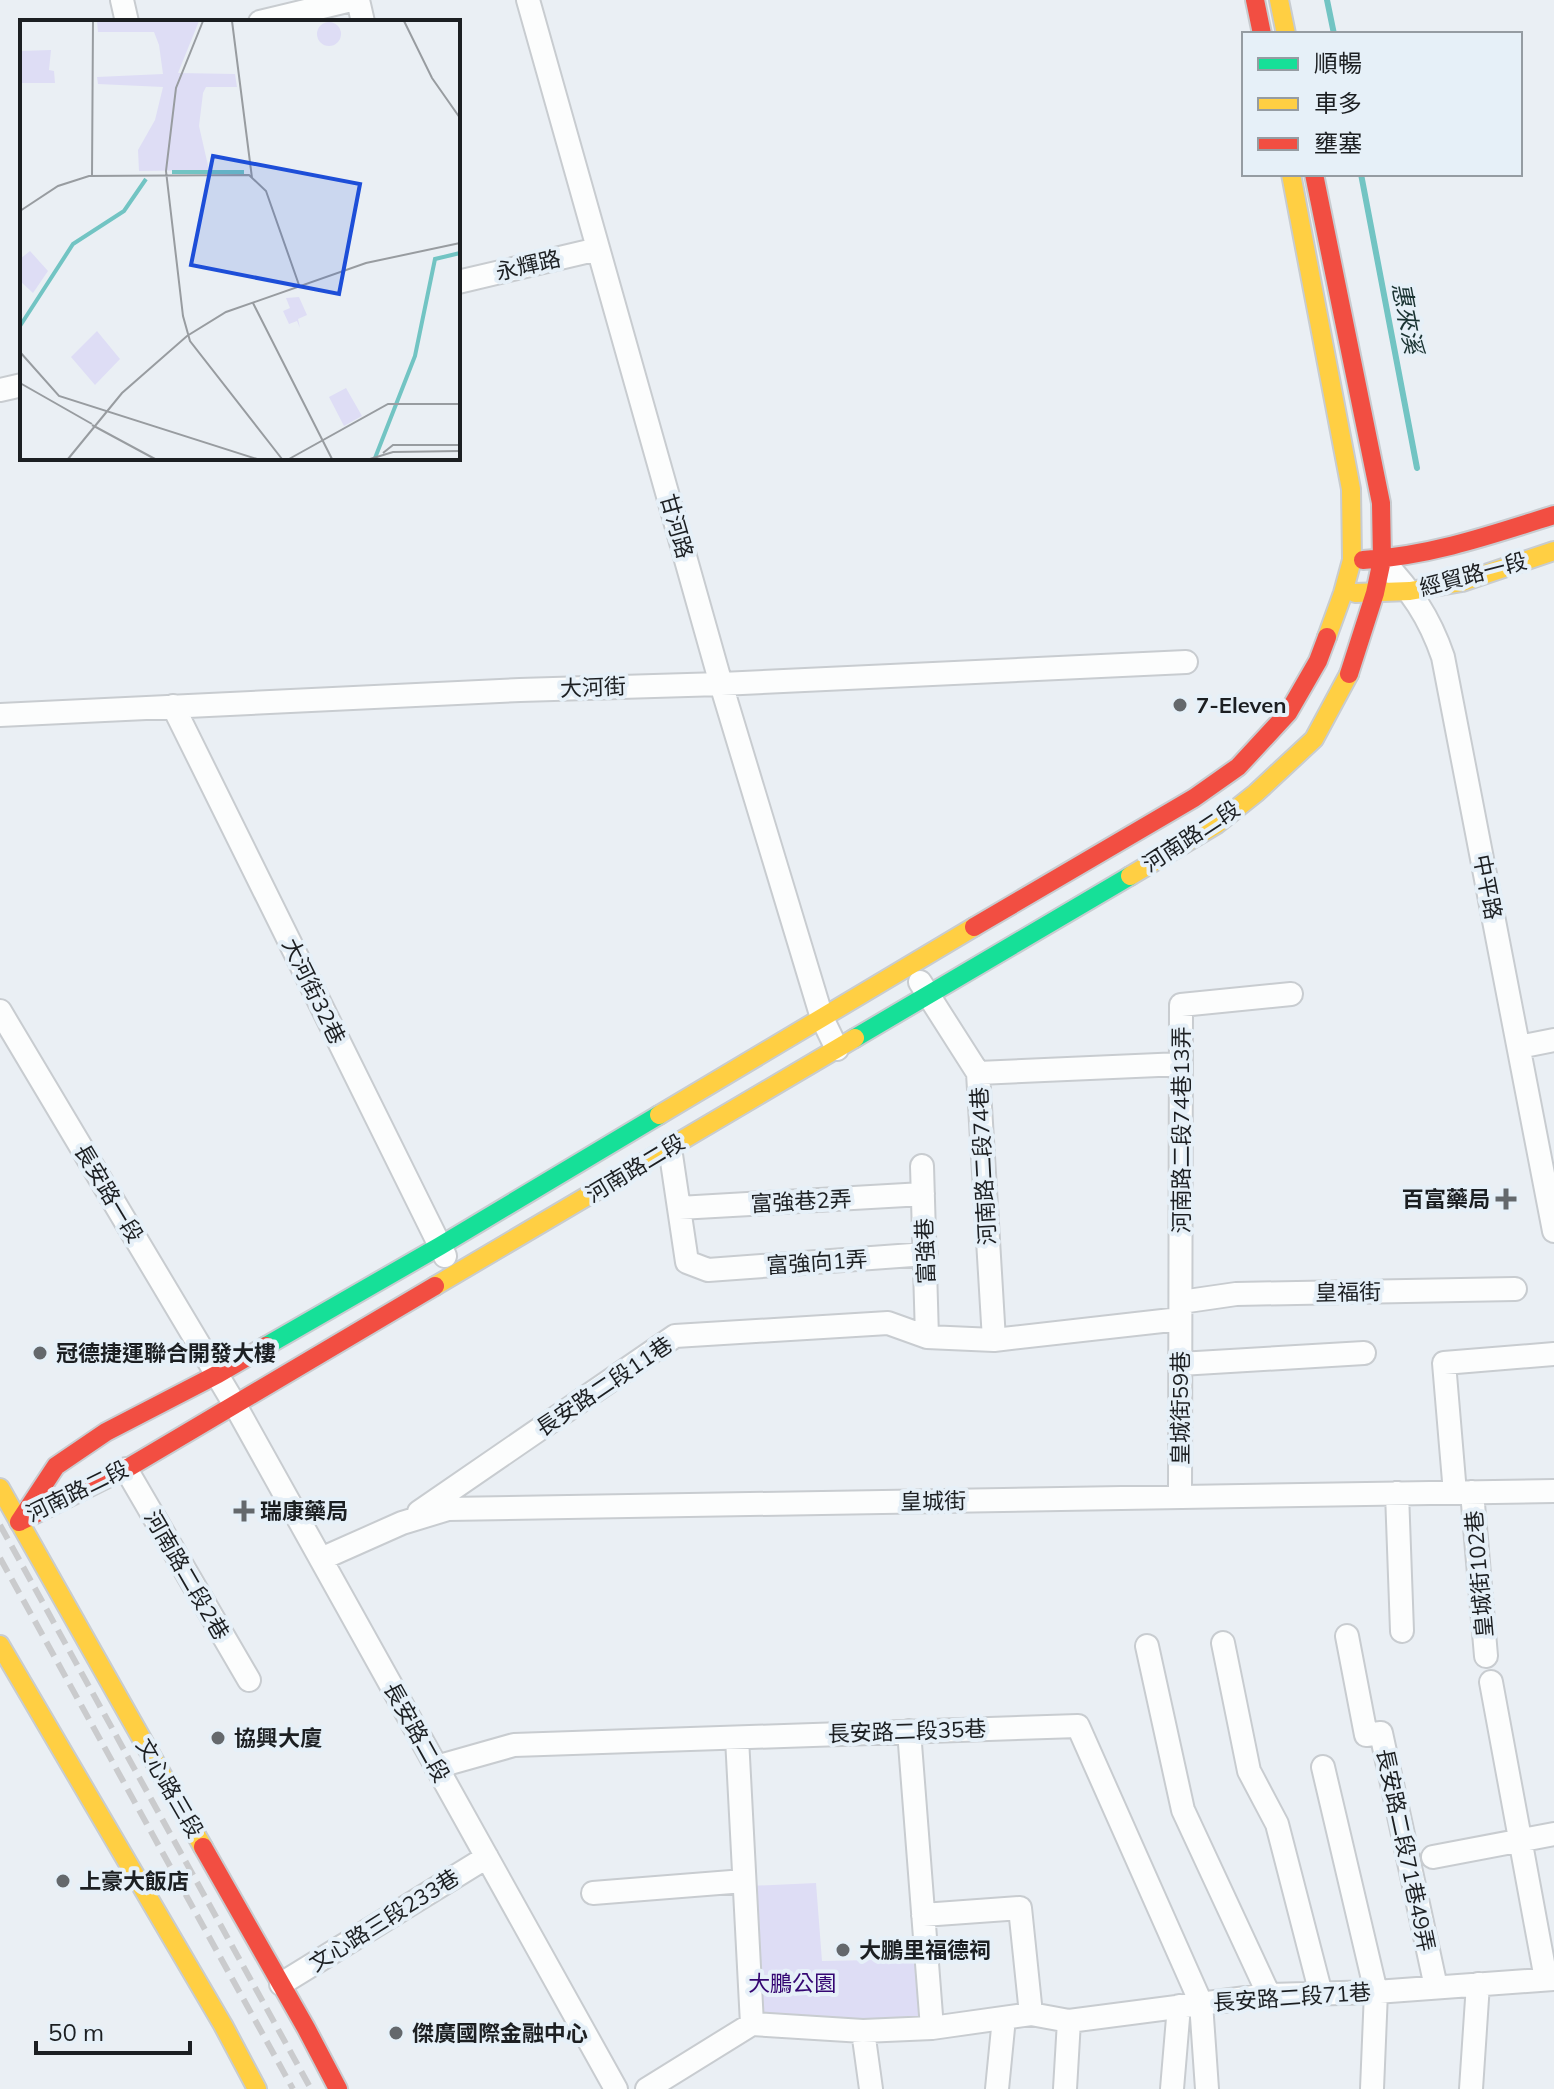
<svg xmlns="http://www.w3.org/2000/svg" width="1554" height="2089" viewBox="0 0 1554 2089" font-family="Mulish,'Noto Sans TC',sans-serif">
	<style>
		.green { fill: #deddf5 }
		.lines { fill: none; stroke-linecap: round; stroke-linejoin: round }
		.stream { stroke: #72c4c3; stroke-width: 6 }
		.street-casing { stroke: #c8ccd0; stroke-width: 26 }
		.fast-casing { stroke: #c8ccd0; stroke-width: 22 }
		.slow-casing { stroke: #c8ccd0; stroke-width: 22 }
		.jam-casing { stroke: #c8ccd0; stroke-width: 22 }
		.street { stroke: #fcfdfd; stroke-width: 22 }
		.fast { stroke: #16e098; stroke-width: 18 }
		.slow { stroke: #ffcf43; stroke-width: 18 }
		.jam { stroke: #f24e42; stroke-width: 18 }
		.rail { stroke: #cacbcd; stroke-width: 6; stroke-dasharray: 16 8; stroke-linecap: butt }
		.poi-dot { fill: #64686c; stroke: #e6f0f8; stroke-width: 3 }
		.labels { text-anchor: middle; stroke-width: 8; stroke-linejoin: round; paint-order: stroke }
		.street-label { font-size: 22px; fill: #1c1f22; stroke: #e6f0f8 }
		.poi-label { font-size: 22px; font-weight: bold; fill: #1c1f22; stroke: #e6f0f8; text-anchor: start }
		.park-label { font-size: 22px; fill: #340672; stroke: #e6f0f8 }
		.water-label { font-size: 24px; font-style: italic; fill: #1b3433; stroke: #e6f0f8 }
		.inset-river { fill: none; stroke: #72c4c3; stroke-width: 4 }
		.inset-road { fill: none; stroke: #989ca0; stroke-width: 2 }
		.view { fill: #1d4ed8; fill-opacity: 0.15; stroke: #1d4ed8; stroke-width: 4 }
		.inset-edge { fill: none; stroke: #1c1f22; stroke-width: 4 }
	</style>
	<rect width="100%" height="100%" fill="#eaeff4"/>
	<path class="green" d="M816,1883l6,78 99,-2 4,63 -166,-3 -9,-133z"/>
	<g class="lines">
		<path class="stream" d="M1327,0l7,34
			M1361,174l56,294"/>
		<g class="street-casing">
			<path id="street" d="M122,0l5,22
				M358,0l5,22
				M528,0l193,684 101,334 15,31
				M260,22l91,-22
				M458,282l140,-33
				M0,390l22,-5
				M1382,560c29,31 47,56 61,97l111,574
				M173,706l272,550
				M0,715l520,-25 201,-6 465,-22
				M920,982l58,91 16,267
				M0,1011l235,394 381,684
				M1519,1047l35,-7
				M978,1073l203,-9
				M670,1148l17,114 21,8 218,-16
				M922,1166l5,171
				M679,1208l244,-14
				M1181,1302l55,-8 279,-5
				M1180,1364l184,-11
				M126,1469l123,211
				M1472,1492l14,164
				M1397,1493l5,138
				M1455,1493l-11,-130 110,-9
				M1180,1497l1,-492 110,-11
				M419,1512l256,-176 213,-13 39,14 67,3 186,-21
				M321,1559l81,-36 46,-14 1106,-18
				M1347,1636l19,99 15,-2 55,254
				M1223,1643l26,128 28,53 44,170
				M1147,1646l36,164 86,185
				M1491,1682l55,297
				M909,1731l23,297
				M737,1738l15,286
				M436,1767l78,-22 564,-19 123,277 6,86
				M1323,1767l53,225 -4,97
				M1433,1857l121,-23
				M593,1893l151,-12
				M923,1915l97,-7 11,106
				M281,1984l206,-127
				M863,2031l8,58
				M647,2089l105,-65 111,7 69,-3 99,-14 38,7 200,-26 107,-3 178,-13
				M997,2089l7,-71
				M1065,2089l4,-68
				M1172,2089l7,-83
				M1471,2089l7,-105"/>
		</g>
		<g class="fast-casing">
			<path id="fast" d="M855,1038l275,-162
				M266,1346l174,-100 219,-131"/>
		</g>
		<g class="slow-casing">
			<path id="slow" d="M1279,0l7,34
				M1291,174l60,315 1,71 -9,33 -16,44
				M1355,593l55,-2 52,-9 92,-31
				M1130,876l87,-52 39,-31 58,-54 35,-65
				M659,1115l315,-188
				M435,1286l420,-248
				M0,1488l203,359
				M0,1645l223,380 34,64"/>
		</g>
		<g class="jam-casing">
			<path id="jam" d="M1255,0l7,34
				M1314,174l67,329 1,57 -7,33 -26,81
				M1363,560c67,-4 128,-25 191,-45
				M974,927l220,-129 44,-31 50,-54 30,-52 9,-24
				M19,1522l107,-53 309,-183
				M19,1522l37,-56 50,-34 112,-58 48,-28
				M203,1847l103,181 32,61"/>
		</g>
		<use href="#street" class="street"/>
		<use href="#fast" class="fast"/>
		<use href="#slow" class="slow"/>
		<use href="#jam" class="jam"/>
		<path class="rail" d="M0,1525l311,564
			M0,1558l293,531"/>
	</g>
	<g class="poi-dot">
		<circle cx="1180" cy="705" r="8"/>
		<path d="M1502 1187h8v8h8v8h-8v8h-8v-8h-8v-8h8z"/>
		<circle cx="40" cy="1353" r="8"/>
		<path d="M240 1499h8v8h8v8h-8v8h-8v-8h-8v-8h8z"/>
		<circle cx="218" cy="1738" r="8"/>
		<circle cx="63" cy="1881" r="8"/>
		<circle cx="843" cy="1950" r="8"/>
		<circle cx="396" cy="2033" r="8"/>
	</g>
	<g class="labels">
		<g class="street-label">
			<text transform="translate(528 265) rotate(-13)" y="8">永輝路</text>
			<text transform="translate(677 526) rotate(74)" y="8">甘河路</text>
			<text transform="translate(1473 574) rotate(-15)" y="8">經貿路一段</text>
			<text transform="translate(593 687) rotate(-2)" y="8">大河街</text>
			<text transform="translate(1191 836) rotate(-33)" y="8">河南路二段</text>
			<text transform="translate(1488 887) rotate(79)" y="8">中平路</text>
			<text transform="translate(314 991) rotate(64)" y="8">大河街32巷</text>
			<text transform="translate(1181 1130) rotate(-90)" y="8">河南路二段74巷13弄</text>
			<text transform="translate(983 1166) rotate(-93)" y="8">河南路二段74巷</text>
			<text transform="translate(635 1168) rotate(-31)" y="8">河南路二段</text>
			<text transform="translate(109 1193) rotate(59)" y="8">長安路一段</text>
			<text transform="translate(801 1201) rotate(-3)" y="8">富強巷2弄</text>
			<text transform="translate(925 1251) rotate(-92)" y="8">富強巷</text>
			<text transform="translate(817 1262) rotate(-4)" y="8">富強向1弄</text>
			<text transform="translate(1348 1292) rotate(-1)" y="8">皇福街</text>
			<text transform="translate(604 1386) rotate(-34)" y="8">長安路二段11巷</text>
			<text transform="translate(1180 1408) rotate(-90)" y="8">皇城街59巷</text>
			<text transform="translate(77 1491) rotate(-26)" y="8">河南路二段</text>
			<text transform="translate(933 1501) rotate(-1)" y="8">皇城街</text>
			<text transform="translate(1479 1574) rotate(-95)" y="8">皇城街102巷</text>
			<text transform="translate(187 1575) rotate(60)" y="8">河南路二段2巷</text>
			<text transform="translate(907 1731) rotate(-2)" y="8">長安路二段35巷</text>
			<text transform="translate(417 1732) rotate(61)" y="8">長安路二段</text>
			<text transform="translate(170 1788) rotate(60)" y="8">文心路三段</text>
			<text transform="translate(1406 1850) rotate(78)" y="8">長安路二段71巷49弄</text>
			<text transform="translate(384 1920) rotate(-32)" y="8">文心路三段233巷</text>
			<text transform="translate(1292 1997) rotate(-4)" y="8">長安路二段71巷</text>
		</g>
		<g class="poi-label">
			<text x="1196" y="713">7-Eleven</text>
			<text x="1490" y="1207" text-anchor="end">百富藥局</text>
			<text x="56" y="1361">冠德捷運聯合開發大樓</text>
			<text x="260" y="1519">瑞康藥局</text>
			<text x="234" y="1746">協興大廈</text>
			<text x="79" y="1889">上豪大飯店</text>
			<text x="859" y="1958">大鵬里福德祠</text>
			<text x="412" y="2041">傑廣國際金融中心</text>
		</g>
		<g class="park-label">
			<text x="792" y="1991">大鵬公園</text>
		</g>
		<g class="water-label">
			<text transform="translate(1407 318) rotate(79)" y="8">惠來溪</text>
		</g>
	</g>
	<g transform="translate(20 20)">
		<rect width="440" height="440" fill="#eaeff4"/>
		<path d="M77,1h102l-21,52 57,1 2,13h-31l-3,6 -4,33 10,44 -70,1 -1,-21 17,-30 8,-33 -65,-3 -1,-7 66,-3 -4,-29 -5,-13h-56zM297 14a12 12 0 1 1 24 0a12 12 0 1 1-24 0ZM31,30l-2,20 5,1 1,12h-35v-32zM10,231l18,20 -15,22 -13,-12v-22zM279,277l8,18 -9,4 2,9 -3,-7 -8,3 -6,-13 7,-3 -4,-10zM77,311l23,28 -25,26 -24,-28zM326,368l16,28 -18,10 -15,-29z" fill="#deddf5"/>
		<path class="inset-river" d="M152,152h72M0,306l53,-82 51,-33 22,-32M355,438l40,-102 20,-97 25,-6"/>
		<path class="inset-road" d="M183,1l-27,67 -10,83 17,145 7,25 92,118M212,1l20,157M384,1l28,57 28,40M72,156l1,-155M0,191l38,-25 31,-10 160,-1 17,16 33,94M233,283l79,156M0,332l39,44 198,63M0,363l72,41M72,405l63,34M363,433l10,-8h67M48,439l54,-66 65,-57 39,-24 140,-49 94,-20M269,439l99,-55h72M350,439l23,-7 67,-1"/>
		<path class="view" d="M193,136l147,28 -21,110 -148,-29z"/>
		<rect width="440" height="440" class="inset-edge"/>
	</g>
	<rect x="1242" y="32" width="280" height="144" fill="#e6f0f8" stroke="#959ca2" stroke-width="2"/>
	<rect x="1258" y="58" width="40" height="12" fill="#16e098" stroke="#959ca2" stroke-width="2"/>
	<text x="1314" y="72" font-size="24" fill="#1c1f22">順暢</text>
	<rect x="1258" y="98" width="40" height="12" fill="#ffcf43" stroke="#959ca2" stroke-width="2"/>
	<text x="1314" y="112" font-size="24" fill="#1c1f22">車多</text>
	<rect x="1258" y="138" width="40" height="12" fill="#f24e42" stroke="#959ca2" stroke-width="2"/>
	<text x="1314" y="152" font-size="24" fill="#1c1f22">壅塞</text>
	<path d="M36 2041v12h154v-12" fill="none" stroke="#1c1f22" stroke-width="4"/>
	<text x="48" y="2041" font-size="24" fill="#1c1f22" stroke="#e6f0f8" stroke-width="6" paint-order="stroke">50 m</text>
</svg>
